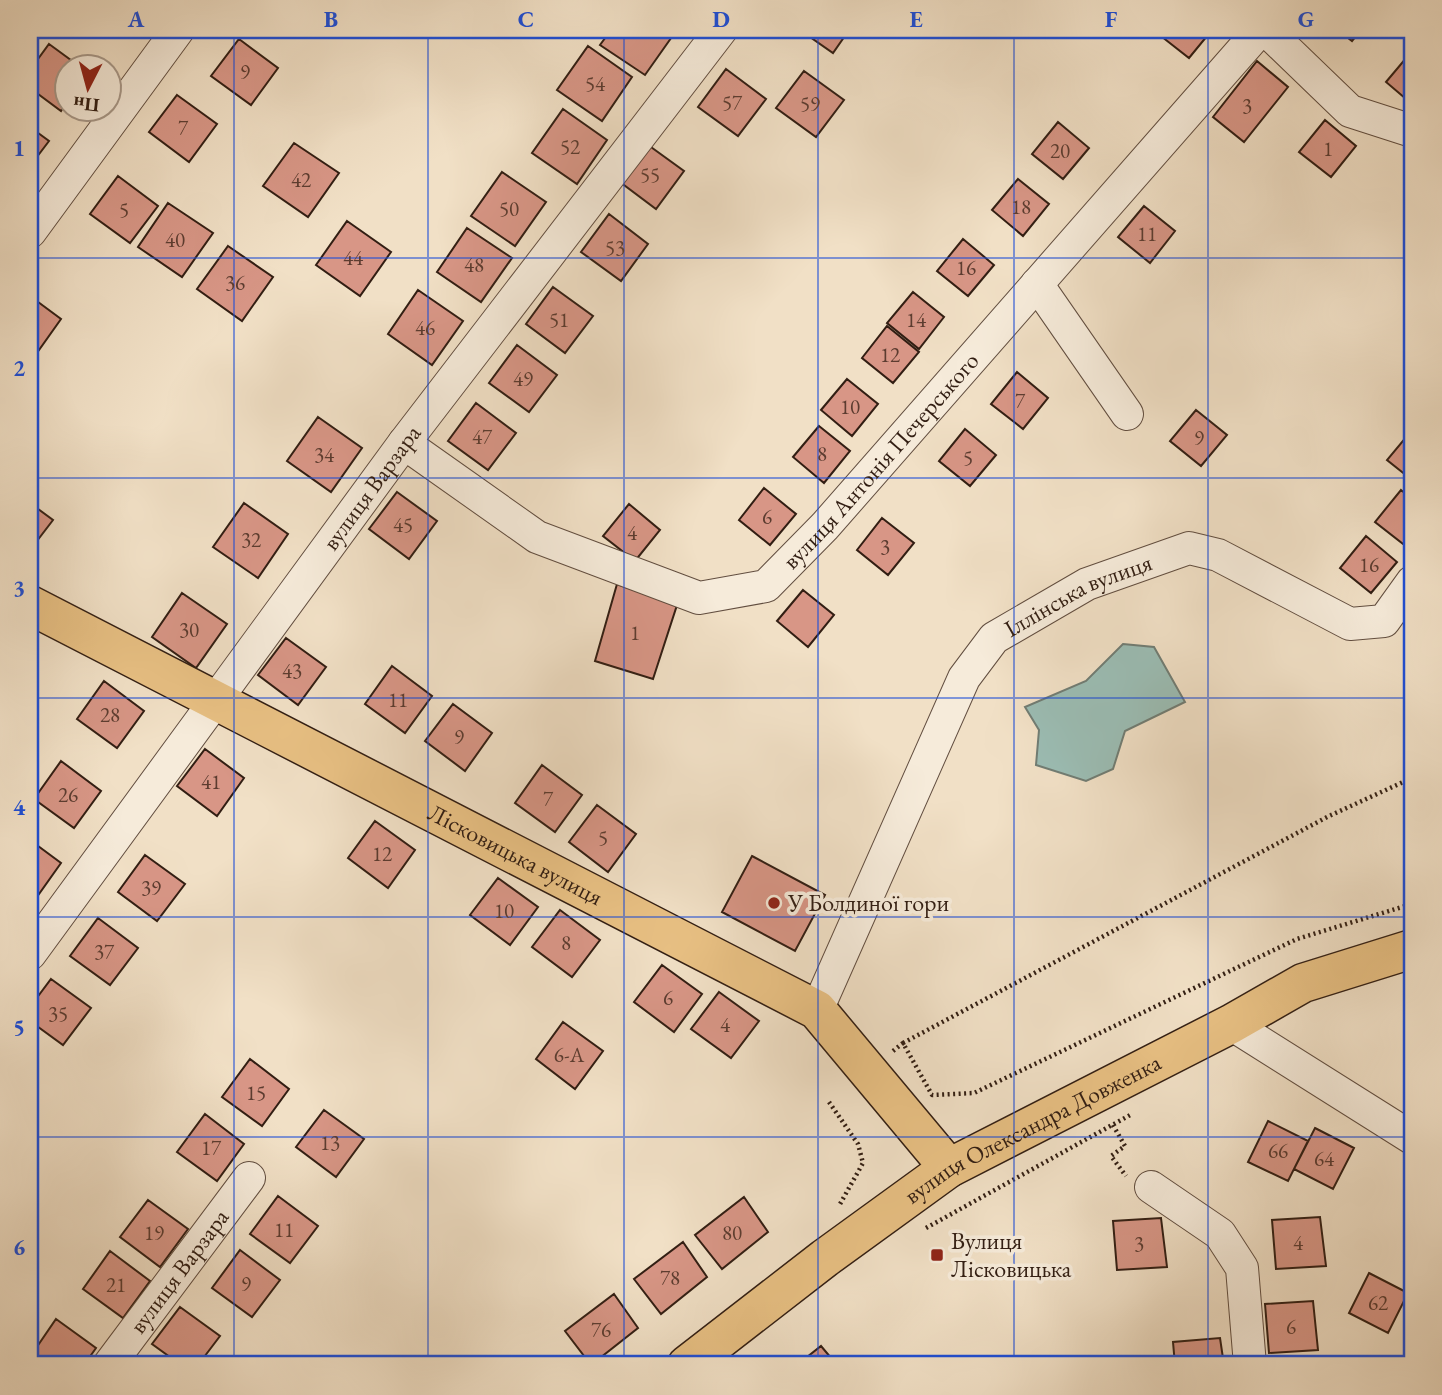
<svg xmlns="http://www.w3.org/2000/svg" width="1442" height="1395" viewBox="0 0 1442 1395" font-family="'EB Garamond',serif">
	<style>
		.water { fill: #9bbdb4; stroke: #717d74; stroke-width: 2 }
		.building { fill: #d89686; stroke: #321e13; stroke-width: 2 }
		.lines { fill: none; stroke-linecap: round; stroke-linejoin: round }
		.minor-casing { stroke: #624e40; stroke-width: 34 }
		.major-casing { stroke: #321e13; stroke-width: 41 }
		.path { stroke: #321e13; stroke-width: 4.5; stroke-dasharray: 2 3.5; stroke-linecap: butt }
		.minor { stroke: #f6ebda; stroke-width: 32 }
		.major { stroke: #e8c083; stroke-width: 38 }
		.grid { fill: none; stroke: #1d4ed8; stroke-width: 2; stroke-opacity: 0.55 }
		.poi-dot { fill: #8f2418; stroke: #f6ebda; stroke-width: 2.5 }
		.labels { text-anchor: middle; stroke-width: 7; stroke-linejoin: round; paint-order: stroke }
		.number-label { font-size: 21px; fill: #5c3c30 }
		.street-label { font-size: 24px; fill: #321e13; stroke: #f6ebda }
		.poi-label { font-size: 24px; fill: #321e13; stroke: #f6ebda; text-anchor: start }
		.neatline { fill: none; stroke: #1d4ed8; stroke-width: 2.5 }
		.grid-label { font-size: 23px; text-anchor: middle; font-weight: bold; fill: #1d4ed8 }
	</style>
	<rect width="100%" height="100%" fill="#f1e0c6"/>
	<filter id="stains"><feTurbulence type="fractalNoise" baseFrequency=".00286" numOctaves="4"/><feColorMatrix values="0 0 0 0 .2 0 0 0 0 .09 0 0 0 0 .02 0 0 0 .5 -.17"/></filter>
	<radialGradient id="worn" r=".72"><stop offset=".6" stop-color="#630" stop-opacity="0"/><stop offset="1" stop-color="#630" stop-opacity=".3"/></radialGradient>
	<path class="water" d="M1123,644l31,3 31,55 -60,29 -12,38 -27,12 -50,-16 3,-35 -14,-23 61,-26z"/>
	<path class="building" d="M611,30h62l3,1 -31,44 -45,-30z
		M676,30h16l-5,7z
		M800,30h49l-16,23z
		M1160,30h52l-23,28 -32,-25z
		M1338,30h23l-9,11z
		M239,39l39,29 -27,37 -40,-29z
		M49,44l30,22h-13v37l-5,8 -31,-23v-18z
		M588,46l44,31 -30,44 -45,-31z
		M1412,51v53l-26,-22z
		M1257,61l31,26 -44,55 -31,-25z
		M726,69l40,30 -28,37 -40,-29z
		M804,71l40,29 -28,37 -40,-29z
		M177,95l40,29 -28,38 -40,-30z
		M563,109l44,31 -30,44 -45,-31z
		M1325,120l31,26 -25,31 -32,-25z
		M1058,122l31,26 -26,31 -31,-25z
		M30,127l19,14 -19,25z
		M644,142l40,29 -28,38 -40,-30z
		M294,143l45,30 -31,44 -45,-31z
		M502,172l44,30 -31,44 -44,-30z
		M118,176l40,30 -28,37 -40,-29z
		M1018,179l31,25 -26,32 -31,-26z
		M168,203l45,30 -31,44 -44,-30z
		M1144,206l31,25 -25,32 -32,-26z
		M609,214l39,30 -27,37 -40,-29z
		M347,221l44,31 -31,44 -44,-31z
		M467,228l45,30 -31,44 -44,-30z
		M963,239l31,26 -26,31 -31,-25z
		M228,246l45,31 -31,44 -45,-32z
		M553,287l40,29 -28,37 -39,-29z
		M418,290l45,31 -31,44 -44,-31z
		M913,292l31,25 -25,32 -32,-26z
		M30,296l31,23 -27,38 -4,-3z
		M887,326l32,26 -26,31 -31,-25z
		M517,345l40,30 -28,37 -40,-29z
		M1017,372l31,26 -25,31 -32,-25z
		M847,379l31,25 -26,32 -31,-26z
		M476,403l40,30 -28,37 -40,-29z
		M1196,410l31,25 -26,31 -31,-25z
		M318,417l44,31 -31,44 -44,-31z
		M819,426l31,25 -26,32 -31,-26z
		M965,429l31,26 -26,31 -31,-25z
		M1412,430v50l-25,-20z
		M764,488l32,26 -26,31 -31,-25z
		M1401,490l11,9v41l-5,7 -32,-25z
		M397,492l40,29 -28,38 -40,-30z
		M30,503l23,17 -23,30z
		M244,503l44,31 -30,44 -45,-31z
		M629,504l31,26 -25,31 -32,-25z
		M882,518l32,25 -26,32 -31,-25z
		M1366,536l31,26 -26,31 -31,-25z
		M617,584l60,21 -24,74 -58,-18z
		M803,590l31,25 -26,32 -31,-26z
		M182,593l45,31 -31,44 -44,-31z
		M286,638l40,29 -28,38 -40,-30z
		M392,666l40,30 -27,37 -40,-29z
		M104,681l40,30 -27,37 -40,-29z
		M453,704l39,29 -27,38 -40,-30z
		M205,749l39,29 -27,38 -40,-30z
		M61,761l40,30 -27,37 -40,-29z
		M542,765l40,30 -27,37 -40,-29z
		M597,805l39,29 -28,38 -39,-30z
		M375,821l40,29 -27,38 -40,-30z
		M30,840l31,23 -27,38 -4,-3z
		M145,855l40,29 -28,37 -39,-29z
		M752,856l73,39 -30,56 -73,-39z
		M498,878l40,29 -28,38 -40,-30z
		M560,910l40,30 -28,37 -40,-30z
		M98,918l40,30 -28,37 -40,-29z
		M662,965l40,29 -28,38 -40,-30z
		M51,979l40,29 -28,37 -33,-24v-14z
		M719,992l40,29 -28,37 -40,-29z
		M563,1022l40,29 -28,38 -39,-30z
		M250,1059l39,30 -27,37 -40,-29z
		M324,1110l40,29 -28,38 -40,-30z
		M205,1114l39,30 -27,37 -40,-29z
		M1268,1121l40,20 -20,40 -40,-19z
		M1315,1128l39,20 -21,41 -39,-20z
		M278,1196l40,30 -28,37 -40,-29z
		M744,1197l24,35 -46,37 -27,-34z
		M148,1200l40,29 -28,38 -40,-30z
		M1320,1217l6,49 -50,3 -4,-49z
		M1161,1218l6,49 -50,3 -4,-49z
		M683,1242l24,35 -46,37 -27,-35z
		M240,1250l40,30 -28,37 -40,-29z
		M110,1251l40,30 -27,37 -40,-29z
		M1369,1273l39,20 -20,40 -39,-20z
		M614,1294l24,34 -47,37 -26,-34z
		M1313,1301l5,49 -49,3 -4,-49z
		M180,1307l40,29 -22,29h-17l-29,-21z
		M56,1319l40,29 -12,17h-43l-11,-8z
		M1220,1338l4,27h-49l-2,-23z
		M821,1346l16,19h-40z"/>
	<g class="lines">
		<g class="minor-casing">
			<g id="minor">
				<path d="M1266,30l84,81 59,19 3,-2"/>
				<path d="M30,232l148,-202"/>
				<path d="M1037,284l90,130"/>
				<path id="s1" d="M404,443l133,94 162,61 67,-12 59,-60 435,-496"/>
				<path id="s2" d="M30,954l374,-511 317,-413"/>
				<path id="s3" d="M817,1010l147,-332 30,-40 93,-54 102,-36 29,7 132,69 34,-3 28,-39"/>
				<path d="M1231,1024l181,114"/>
				<path d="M1151,1187l69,47 22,34 8,97"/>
				<path id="s4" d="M109,1365l140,-187"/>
			</g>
		</g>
		<g class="major-casing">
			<g id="major">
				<path id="s5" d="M30,605l787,405 132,158"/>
				<path id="s6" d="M687,1365l138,-107 124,-90 282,-144 72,-41 109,-34"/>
			</g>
		</g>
		<path class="path" d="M903,1043l426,-227 83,-38
			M893,1051l10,-8 29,52 42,-2 323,-154 115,-35
			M829,1102l29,42 5,19 -23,41
			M1113,1125l12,21 -14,10 15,20
			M926,1228l206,-114"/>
		<use href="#minor" class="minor"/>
		<use href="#major" class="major"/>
	</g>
	<path class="grid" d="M234,30v1335M428,30v1335M624,30v1335M818,30v1335M1014,30v1335M1208,30v1335M30,258h1382M30,478h1382M30,698h1382M30,917h1382M30,1137h1382"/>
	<g class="poi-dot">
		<circle cx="774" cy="903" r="7"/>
		<rect x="930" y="1248" width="14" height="14" rx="3.5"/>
	</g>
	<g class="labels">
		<g class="number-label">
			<text x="245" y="79">9</text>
			<text x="595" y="91">54</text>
			<text x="732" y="110">57</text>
			<text x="810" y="111">59</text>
			<text x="1247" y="113">3</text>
			<text x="183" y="135">7</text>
			<text x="570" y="154">52</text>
			<text x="1328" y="156">1</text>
			<text x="1060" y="158">20</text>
			<text x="650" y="182">55</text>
			<text x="301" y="187">42</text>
			<text x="1021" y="214">18</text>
			<text x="509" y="216">50</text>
			<text x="124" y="217">5</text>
			<text x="1147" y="241">11</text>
			<text x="175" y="247">40</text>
			<text x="615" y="255">53</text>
			<text x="353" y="265">44</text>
			<text x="474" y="272">48</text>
			<text x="966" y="275">16</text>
			<text x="235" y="290">36</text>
			<text x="559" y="327">51</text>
			<text x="916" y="327">14</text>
			<text x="425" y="335">46</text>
			<text x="890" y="362">12</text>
			<text x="523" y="386">49</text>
			<text x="1020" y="408">7</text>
			<text x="850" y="414">10</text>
			<text x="482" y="444">47</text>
			<text x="1199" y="445">9</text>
			<text x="822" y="461">8</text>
			<text x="324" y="462">34</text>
			<text x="968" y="465">5</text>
			<text x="767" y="524">6</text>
			<text x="403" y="532">45</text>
			<text x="632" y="540">4</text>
			<text x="251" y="547">32</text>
			<text x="885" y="554">3</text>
			<text x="1369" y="572">16</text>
			<text x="189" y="637">30</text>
			<text x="635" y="640">1</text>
			<text x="292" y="678">43</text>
			<text x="398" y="707">11</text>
			<text x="110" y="722">28</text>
			<text x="459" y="744">9</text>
			<text x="211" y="789">41</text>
			<text x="68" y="802">26</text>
			<text x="548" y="806">7</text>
			<text x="603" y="845">5</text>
			<text x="382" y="861">12</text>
			<text x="151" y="895">39</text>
			<text x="504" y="918">10</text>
			<text x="566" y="950">8</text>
			<text x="104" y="959">37</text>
			<text x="668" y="1005">6</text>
			<text x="58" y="1021">35</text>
			<text x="725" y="1032">4</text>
			<text x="569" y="1062">6-А</text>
			<text x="256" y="1100">15</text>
			<text x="330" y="1150">13</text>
			<text x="211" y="1155">17</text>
			<text x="1278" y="1158">66</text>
			<text x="1324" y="1166">64</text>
			<text x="284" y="1237">11</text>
			<text x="154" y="1240">19</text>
			<text x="732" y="1240">80</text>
			<text x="1298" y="1250">4</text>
			<text x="1139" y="1251">3</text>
			<text x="670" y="1285">78</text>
			<text x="246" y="1291">9</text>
			<text x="116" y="1292">21</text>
			<text x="1378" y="1310">62</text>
			<text x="1291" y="1334">6</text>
			<text x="601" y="1337">76</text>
		</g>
		<g class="street-label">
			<text dy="8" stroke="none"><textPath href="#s1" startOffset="574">вулиця Антонія Печерського</textPath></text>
			<text dy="8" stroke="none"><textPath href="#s2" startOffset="578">вулиця Варзара</textPath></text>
			<text dy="8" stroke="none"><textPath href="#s3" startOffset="508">Іллінська вулиця</textPath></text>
			<text dy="8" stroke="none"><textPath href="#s5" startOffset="546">Лісковицька вулиця</textPath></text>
			<text dy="8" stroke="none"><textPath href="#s6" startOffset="420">вулиця Олександра Довженка</textPath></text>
			<text dy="8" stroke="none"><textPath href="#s4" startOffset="117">вулиця Варзара</textPath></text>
		</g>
		<g class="poi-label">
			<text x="788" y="911">У Болдиної гори</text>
			<text x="951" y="1249">Вулиця<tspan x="951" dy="28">Лісковицька</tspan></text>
		</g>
	</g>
	<rect width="1442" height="1395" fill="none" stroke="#f1e0c6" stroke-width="77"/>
	<g transform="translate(88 88) rotate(186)"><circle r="33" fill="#f6ebda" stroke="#a8998a" stroke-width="2"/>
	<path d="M0-5L12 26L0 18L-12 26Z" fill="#8f2418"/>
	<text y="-10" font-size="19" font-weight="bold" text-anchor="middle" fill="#321e13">Пн</text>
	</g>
	<rect x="38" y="38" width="1366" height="1318" class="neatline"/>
	<g class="grid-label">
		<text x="136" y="27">A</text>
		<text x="331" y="27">B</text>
		<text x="526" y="27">C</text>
		<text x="721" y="27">D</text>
		<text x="916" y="27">E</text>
		<text x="1111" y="27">F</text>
		<text x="1306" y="27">G</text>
		<text x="19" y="156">1</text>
		<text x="19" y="376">2</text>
		<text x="19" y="596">3</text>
		<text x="19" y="815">4</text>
		<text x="19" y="1035">5</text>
		<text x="19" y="1255">6</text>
	</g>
	<rect width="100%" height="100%" filter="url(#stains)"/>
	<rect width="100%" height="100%" fill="url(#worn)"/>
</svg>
